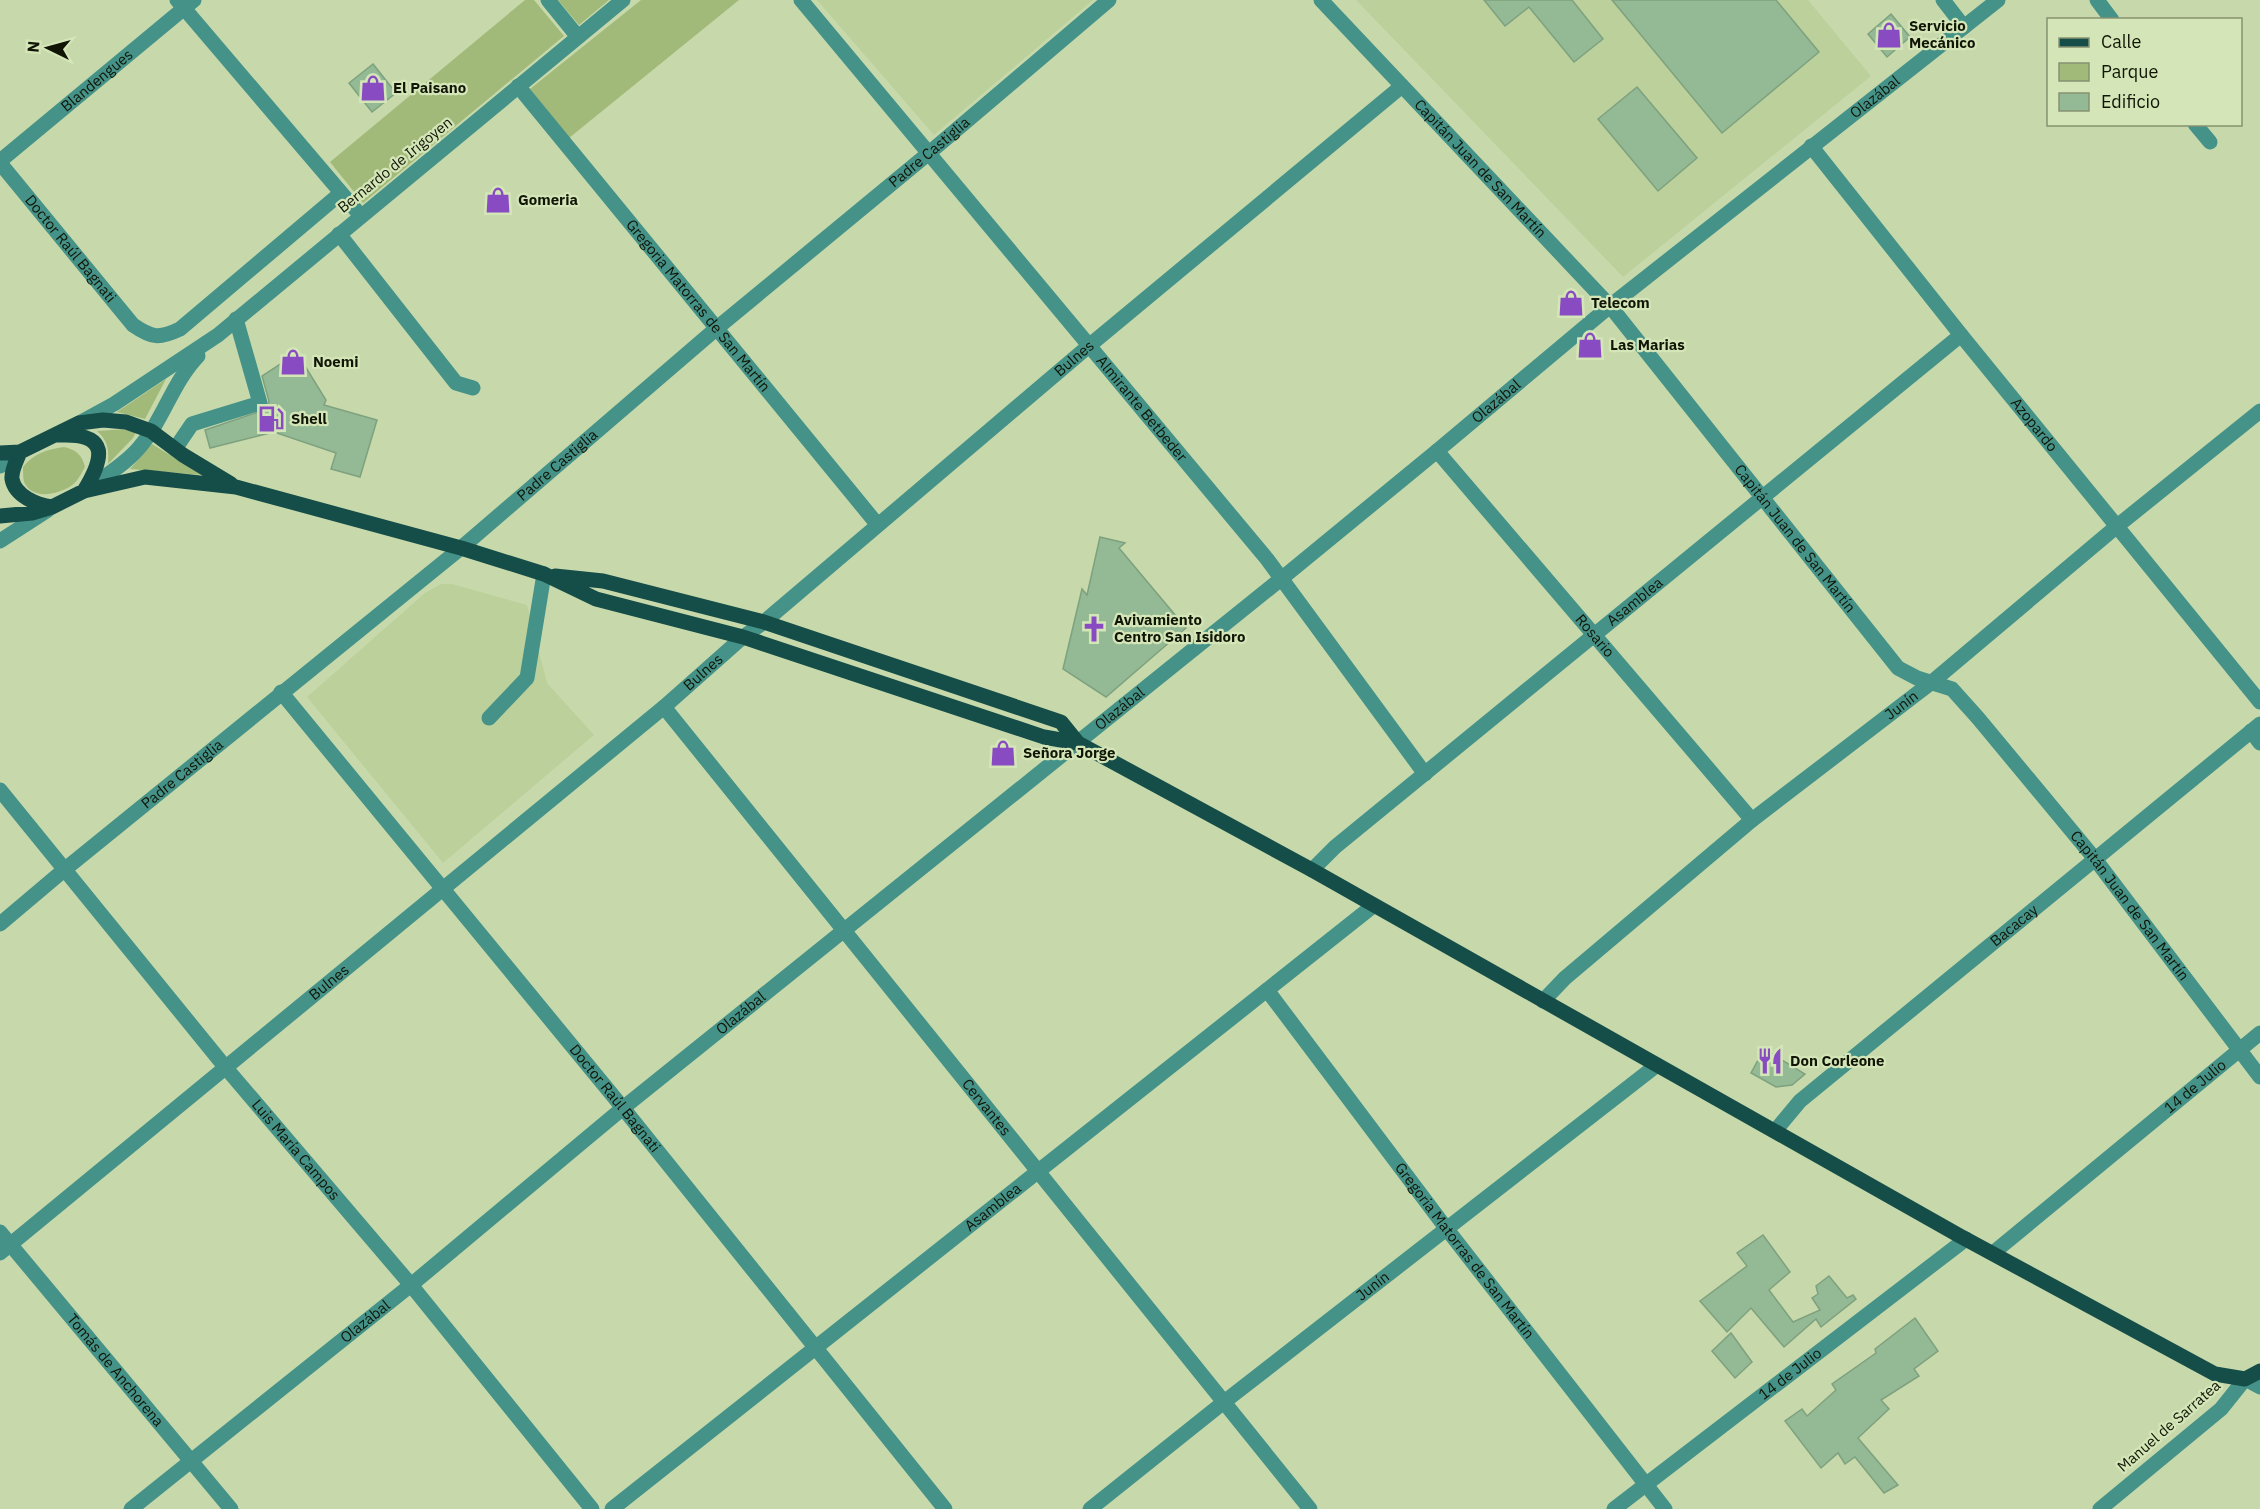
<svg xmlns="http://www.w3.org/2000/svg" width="2260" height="1509" viewBox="0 0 2260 1509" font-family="'IBM Plex Sans',sans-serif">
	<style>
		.built { fill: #bbd09b }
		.green { fill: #a1ba79 }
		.building { fill: #94b995; stroke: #7ea17e; stroke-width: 1.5 }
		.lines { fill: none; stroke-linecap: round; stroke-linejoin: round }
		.minor { stroke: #459289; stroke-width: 15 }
		.major { stroke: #154d48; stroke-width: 15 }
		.labels { text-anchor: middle; stroke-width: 4.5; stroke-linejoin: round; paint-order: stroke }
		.poi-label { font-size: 15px; font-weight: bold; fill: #101505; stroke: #d4e6b8; text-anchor: start }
		.street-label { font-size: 15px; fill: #101505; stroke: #d4e6b8 }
	</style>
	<rect width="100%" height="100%" fill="#c7d9ab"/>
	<path class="built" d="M817,0h276l-159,135z
		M1356,0h452l63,76 -248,201z
		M441,584h11l75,21 20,78 47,52 -151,128 -136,-166 118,-104z"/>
	<path class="green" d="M525,0h9l30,36 -201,167 -33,-41z
		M558,0h51l-30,25z
		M641,0h98l-170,138 -39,-49z
		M166,379l-21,40 -28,-7z
		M127,429l9,3 -3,6 -25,26c1,-15 0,-23 -11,-33z
		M152,444l50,31 -72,-6z
		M64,447c13,3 18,8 21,20 -4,7 -7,14 -14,19 -14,9 -39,14 -47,-4 -1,-4 -1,-11 -1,-15 10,-13 24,-18 41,-20z"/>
	<path class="building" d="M1484,0h88l31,39 -29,23 -45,-55 -24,19z
		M1612,0h164l43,52 -97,81z
		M1891,14l19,23 -23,20 -19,-23z
		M373,64l23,29 -24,19 -23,-29z
		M1637,87l60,71 -39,33 -60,-72z
		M297,353l29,47 -2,5 53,15 -17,57 -29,-8 5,-16 -62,-21 -64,16 -5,-18 62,-21 2,-8 -7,-25z
		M1100,537l25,6 -6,5 67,80 -80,69 -43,-28 19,-80 5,6z
		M1764,1049l41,25 -13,11 -16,2 -25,-14z
		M1763,1235l27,37 -21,18 24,32 27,-12 -8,-12 6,-4 -2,-8 13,-10 18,22 6,-3 3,4 -35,28 -5,-8 -32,28 -33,-39 -24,24 -27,-31 47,-35 -10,-13z
		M1915,1318l23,33 -24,18 5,7 -38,24 8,9 -31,29 40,47 -14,8 -29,-36 -10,7 -7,-11 -17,15 -36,-47 17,-12 5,7 29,-26 -4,-6 44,-31 -1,-4z
		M1731,1333l21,29 -17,16 -23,-27z"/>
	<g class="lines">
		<g class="minor">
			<path d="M177,0l184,216"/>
			<path d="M548,0l30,37"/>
			<path id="s1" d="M801,0l466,559 158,215"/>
			<path id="s2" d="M1321,0l289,306 288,362 19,10 35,11 26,29 117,141 165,218"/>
			<path d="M1943,0l21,27"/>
			<path d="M2097,0l15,20"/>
			<path id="s3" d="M518,86l359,438"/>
			<path d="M2195,124l15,18"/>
			<path id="s4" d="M1811,146l150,189 299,367"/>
			<path id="s5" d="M0,161l194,-161"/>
			<path id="s6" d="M0,163l133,162c19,13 26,14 47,4l161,-136"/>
			<path d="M339,234l117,149 17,5"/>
			<path d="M81,422l33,-18 104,-69 405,-335"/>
			<path d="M175,449l17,-25 68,-21 -24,-84"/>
			<path id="s7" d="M1437,451l315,369"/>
			<path d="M0,466l20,-14"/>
			<path d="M84,491c18,-13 39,-25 54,-42 25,-28 34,-66 60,-93"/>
			<path d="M0,541l48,-31"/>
			<path id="s8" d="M281,692l342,416 322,401"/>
			<path id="s9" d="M664,707l646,802"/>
			<path d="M489,718l38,-40 17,-104"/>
			<path d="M2251,731l9,12"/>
			<path id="s10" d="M0,790l226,278 185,217 181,224"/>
			<path id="s11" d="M1312,870l23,-23 626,-512"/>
			<path id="s12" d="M0,924l64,-54 397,-322 256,-220 212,-175 180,-153"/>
			<path id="s13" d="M1267,990l179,238 219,281"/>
			<path id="s14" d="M1543,1001l22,-23 187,-158 180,-138 184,-155 144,-116"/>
			<path id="s15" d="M1775,1131l25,-30 460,-377"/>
			<path id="s16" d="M0,1232l231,277"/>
			<path id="s17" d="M0,1253l664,-546 79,-70 21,-15 326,-277 312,-259"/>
			<path id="s18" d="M1993,1253l267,-220"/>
			<path id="s19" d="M131,1509l280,-224 212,-177 658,-529 156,-128 173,-145 388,-306"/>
			<path id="s20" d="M612,1509l761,-603"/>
			<path id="s21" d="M1090,1509l134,-107 433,-337"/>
			<path id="s22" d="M1614,1509l352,-270"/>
			<path d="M2100,1509l121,-100 24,-30 15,8"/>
		</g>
		<path class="major" d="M60,435c50,-2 44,23 24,56
			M20,452c-3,8 -9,18 -8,27 3,17 25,26 40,28
			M0,453l20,-1 59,-29 24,-3 23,2 25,9 32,24 48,29
			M0,516l32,-3 20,-6 32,-16 61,-14 91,10 225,61 83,26 52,25 147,38 301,100 34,6 234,127 648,366 255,138 30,5 15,-8
			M555,576l48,5 161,41 297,100 17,21"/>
	</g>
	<defs>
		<g id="shop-bare" transform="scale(2.07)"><path d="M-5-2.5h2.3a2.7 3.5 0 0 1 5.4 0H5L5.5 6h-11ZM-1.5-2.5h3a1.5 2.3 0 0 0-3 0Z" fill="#894bc1" stroke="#d4e6b8" stroke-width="2.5" paint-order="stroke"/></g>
		<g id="fuel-bare" transform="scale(2.07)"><path d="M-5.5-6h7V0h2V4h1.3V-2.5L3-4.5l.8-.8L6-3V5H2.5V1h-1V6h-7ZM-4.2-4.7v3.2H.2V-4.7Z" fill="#894bc1" stroke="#d4e6b8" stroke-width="2.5" paint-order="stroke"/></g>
		<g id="church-bare" transform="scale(2.07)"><path d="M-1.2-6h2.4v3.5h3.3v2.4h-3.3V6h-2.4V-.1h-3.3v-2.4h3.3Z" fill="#894bc1" stroke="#d4e6b8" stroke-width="2.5" paint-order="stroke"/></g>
		<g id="restaurant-bare" transform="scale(2.07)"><path d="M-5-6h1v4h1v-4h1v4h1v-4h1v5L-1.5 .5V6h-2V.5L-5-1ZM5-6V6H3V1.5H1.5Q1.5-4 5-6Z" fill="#894bc1" stroke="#d4e6b8" stroke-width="2.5" paint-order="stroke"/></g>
	</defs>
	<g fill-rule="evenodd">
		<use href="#shop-bare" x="1889" y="35"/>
		<use href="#shop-bare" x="373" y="88"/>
		<use href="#shop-bare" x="498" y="200"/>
		<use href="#shop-bare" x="1571" y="303"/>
		<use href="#shop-bare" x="1590" y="345"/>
		<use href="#shop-bare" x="293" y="362"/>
		<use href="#fuel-bare" x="271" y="419"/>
		<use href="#church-bare" x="1094" y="629"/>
		<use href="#shop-bare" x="1003" y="753"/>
		<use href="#restaurant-bare" x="1770" y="1061"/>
	</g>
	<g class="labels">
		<g class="poi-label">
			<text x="1909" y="31">Servicio<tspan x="1909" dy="17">Mecánico</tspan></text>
			<text x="393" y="93">El Paisano</text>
			<text x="518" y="205">Gomeria</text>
			<text x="1591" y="308">Telecom</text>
			<text x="1610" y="350">Las Marias</text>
			<text x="313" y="367">Noemi</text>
			<text x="291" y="424">Shell</text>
			<text x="1114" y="625">Avivamiento<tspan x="1114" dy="17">Centro San Isidoro</tspan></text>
			<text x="1023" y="758">Señora Jorge</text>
			<text x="1790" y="1066">Don Corleone</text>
		</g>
		<g class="street-label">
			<text dy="5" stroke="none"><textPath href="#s5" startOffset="126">Blandengues</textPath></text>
			<text dy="5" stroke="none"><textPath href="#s19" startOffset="2244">Olazábal</textPath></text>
			<text dy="5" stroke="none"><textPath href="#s12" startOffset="1208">Padre Castiglia</textPath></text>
			<text transform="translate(395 165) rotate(-39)" y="5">Bernardo de Irigoyen</text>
			<text dy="5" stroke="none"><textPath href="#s2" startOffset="232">Capitán Juan de San Martín</textPath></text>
			<text dy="5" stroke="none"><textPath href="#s6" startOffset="111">Doctor Raúl Bagnati</textPath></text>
			<text dy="5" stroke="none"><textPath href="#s3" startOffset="284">Gregoria Matorras de San Martín</textPath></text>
			<text dy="5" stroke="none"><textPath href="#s17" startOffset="1398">Bulnes</textPath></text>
			<text dy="5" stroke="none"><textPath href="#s19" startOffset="1758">Olazábal</textPath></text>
			<text dy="5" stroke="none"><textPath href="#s1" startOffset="532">Almirante Betbeder</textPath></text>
			<text dy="5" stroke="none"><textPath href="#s4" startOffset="357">Azopardo</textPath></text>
			<text dy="5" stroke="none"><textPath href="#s12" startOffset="722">Padre Castiglia</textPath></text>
			<text dy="5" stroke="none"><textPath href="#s2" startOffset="718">Capitán Juan de San Martín</textPath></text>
			<text dy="5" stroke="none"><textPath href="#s11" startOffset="420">Asamblea</textPath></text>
			<text dy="5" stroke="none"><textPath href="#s7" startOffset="243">Rosario</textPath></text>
			<text dy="5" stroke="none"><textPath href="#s17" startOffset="912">Bulnes</textPath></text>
			<text dy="5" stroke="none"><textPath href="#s14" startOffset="465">Junín</textPath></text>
			<text dy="5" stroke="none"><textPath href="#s19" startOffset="1272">Olazábal</textPath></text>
			<text dy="5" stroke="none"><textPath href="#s12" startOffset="236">Padre Castiglia</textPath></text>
			<text dy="5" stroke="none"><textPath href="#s2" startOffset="1222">Capitán Juan de San Martín</textPath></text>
			<text dy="5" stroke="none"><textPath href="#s15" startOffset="316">Bacacay</textPath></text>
			<text dy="5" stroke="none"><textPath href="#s17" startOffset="426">Bulnes</textPath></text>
			<text dy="5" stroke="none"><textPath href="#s19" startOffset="786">Olazábal</textPath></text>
			<text dy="5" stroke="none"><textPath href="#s18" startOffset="262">14 de Julio</textPath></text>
			<text dy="5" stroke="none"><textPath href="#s8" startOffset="526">Doctor Raúl Bagnati</textPath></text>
			<text dy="5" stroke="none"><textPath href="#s9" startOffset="514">Cervantes</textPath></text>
			<text dy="5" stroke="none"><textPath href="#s10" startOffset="466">Luis María Campos</textPath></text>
			<text dy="5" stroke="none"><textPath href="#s20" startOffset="486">Asamblea</textPath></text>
			<text dy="5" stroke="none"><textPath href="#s13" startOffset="327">Gregoria Matorras de San Martín</textPath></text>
			<text dy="5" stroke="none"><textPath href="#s21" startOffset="360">Junín</textPath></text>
			<text dy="5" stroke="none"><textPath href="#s19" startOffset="300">Olazábal</textPath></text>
			<text dy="5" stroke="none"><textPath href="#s16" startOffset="180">Tomás de Anchorena</textPath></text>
			<text dy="5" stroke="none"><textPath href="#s22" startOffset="222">14 de Julio</textPath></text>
			<text transform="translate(2169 1426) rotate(-41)" y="5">Manuel de Sarratea</text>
		</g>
	</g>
	<rect x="2047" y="18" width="195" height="108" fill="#d4e6b8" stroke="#869270" stroke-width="1.5"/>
	<rect x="2059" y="38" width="30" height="9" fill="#154d48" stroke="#869270" stroke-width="1.5"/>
	<text x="2101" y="48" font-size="18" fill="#101505">Calle</text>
	<rect x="2059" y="63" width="30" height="18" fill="#a1ba79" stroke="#869270" stroke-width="1.5"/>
	<text x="2101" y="78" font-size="18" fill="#101505">Parque</text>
	<rect x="2059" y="93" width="30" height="18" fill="#94b995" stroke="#869270" stroke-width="1.5"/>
	<text x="2101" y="108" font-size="18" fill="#101505">Edificio</text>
	<g transform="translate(48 48) rotate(275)" stroke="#d4e6b8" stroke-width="4.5" paint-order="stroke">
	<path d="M0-4.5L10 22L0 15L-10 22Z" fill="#101505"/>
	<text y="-9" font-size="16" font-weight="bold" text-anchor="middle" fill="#101505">N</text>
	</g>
</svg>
